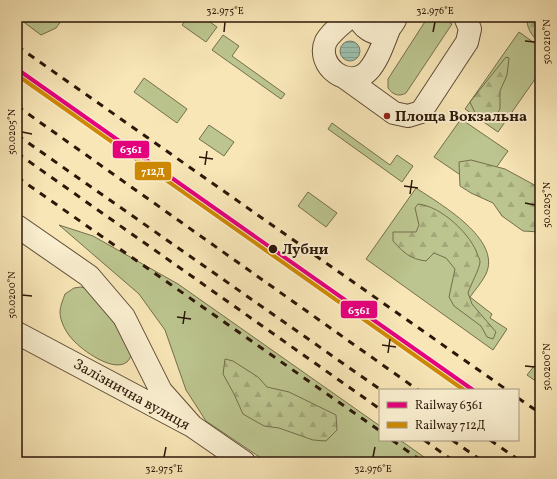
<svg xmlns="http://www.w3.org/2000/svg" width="557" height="479" viewBox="0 0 557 479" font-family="Vollkorn,serif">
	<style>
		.green { fill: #bcc58f; stroke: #746e4c }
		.forest { fill: url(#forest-firs); stroke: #746e4c }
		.water { fill: url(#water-rules); stroke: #707c6c }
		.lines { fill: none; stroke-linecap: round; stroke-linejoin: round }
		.minor-casing { stroke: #5f4b34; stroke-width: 24 }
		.minor { stroke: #faefd0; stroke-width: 22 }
		.rail { stroke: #2c1708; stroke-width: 3; stroke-dasharray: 7 7; stroke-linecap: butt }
		.rail-1-casing { stroke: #faefd0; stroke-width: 7 }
		.rail-2-casing { stroke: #faefd0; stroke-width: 7 }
		.rail-1 { stroke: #e5007d; stroke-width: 4 }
		.rail-2 { stroke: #ce8902; stroke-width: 4 }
		.ticks { fill: none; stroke: #2c1708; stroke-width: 1.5 }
		.poi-dot { fill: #8f2418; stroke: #faefd0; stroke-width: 1.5 }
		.stop-dot { fill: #2c1708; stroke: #faefd0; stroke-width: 1.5 }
		.labels { text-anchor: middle; stroke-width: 4; stroke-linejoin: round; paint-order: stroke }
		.poi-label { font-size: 15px; font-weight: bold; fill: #2c1708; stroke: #faefd0; text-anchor: start }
		.stop-label { font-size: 15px; font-weight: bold; fill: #2c1708; stroke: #faefd0; text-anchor: start }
		.street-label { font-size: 15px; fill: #2c1708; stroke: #faefd0 }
		.line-badge { stroke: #faefd0; stroke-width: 1.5 }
		.badge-label { font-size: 11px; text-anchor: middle; font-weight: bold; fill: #fff }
		.neatline { fill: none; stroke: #2c1708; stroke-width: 1.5 }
		.ticks-label { font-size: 10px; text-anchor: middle; fill: #2c1708 }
	</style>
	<defs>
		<pattern id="forest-firs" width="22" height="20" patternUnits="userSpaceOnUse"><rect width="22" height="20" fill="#bcc58f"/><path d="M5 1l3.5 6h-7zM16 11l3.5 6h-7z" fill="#a2a87a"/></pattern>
		<pattern id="water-rules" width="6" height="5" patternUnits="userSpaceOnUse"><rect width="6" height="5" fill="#9dc0af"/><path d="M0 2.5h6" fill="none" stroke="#87a495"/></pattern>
	</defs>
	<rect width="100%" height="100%" fill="#f8e6b7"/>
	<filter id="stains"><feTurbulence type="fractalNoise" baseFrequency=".005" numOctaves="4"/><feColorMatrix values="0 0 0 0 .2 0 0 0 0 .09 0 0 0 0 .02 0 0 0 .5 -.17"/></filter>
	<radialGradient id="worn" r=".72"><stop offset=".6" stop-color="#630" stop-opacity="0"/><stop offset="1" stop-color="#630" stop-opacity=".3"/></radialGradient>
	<path class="green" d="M17,17h47l-8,11 -15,7z
		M188,17h15l14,10 -11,15 -24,-17z
		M428,17h13l11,7 -46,69c-7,4 -13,2 -18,-5v-9z
		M519,32l21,15v25l-42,60 -33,-23z
		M223,35l16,11 -7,10 53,38 -4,5 -69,-49z
		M144,78l43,31 -10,14 -43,-31z
		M461,119l47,32 -27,38 -47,-32z
		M332,123l58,42 7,-10 16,11 -11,16 -74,-53z
		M209,125l25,17 -10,14 -25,-17z
		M416,188c24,16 86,51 70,86 -4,8 -11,16 -16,23l22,17 -2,4 17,11 -14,21 -127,-91z
		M308,192l29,21 -11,14 -28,-21z
		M59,225l34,11 85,48 202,142v14h20l31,22h-164l-61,-41 -20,-31 -21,-60 -26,-36z
		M81,287l8,2 10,9 33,54c-1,4 -2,7 -5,10 -14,11 -45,-12 -54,-22 -7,-7 -13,-19 -13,-28 0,-6 3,-12 5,-18l9,-6z
		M539,360l1,1v23l-13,-9z"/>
	<path class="forest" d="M527,17h13v26c-8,-7 -14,-15 -13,-26z
		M506,57l3,1 -2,17 -7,16v18l-7,11 -3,1 -13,-4 -7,-15z
		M471,160l34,9 35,19v44l-17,-1 -21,-15 -9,-13 -22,-10 -11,-7 -1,-24z
		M418,204c23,2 54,31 60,52 1,2 2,4 2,6 0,6 -10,24 -12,31l4,11 24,28 -3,7 -6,-2 -6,-11 -27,-20 -5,-9 6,-28 -9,-11 -12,-5 -8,8c-16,-2 -22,-8 -33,-20v-9h23l3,-7 -4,-17z
		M225,359l8,2 25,16 9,10 22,5 47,23 1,15 -11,11 -13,-1 -34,-12 -15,-2 -21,-12 -9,-20 -11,-20z"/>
	<path class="water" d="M340 51a10 10 0 1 1 20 0a10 10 0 1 1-20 0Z"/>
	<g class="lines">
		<g class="minor-casing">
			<path id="minor" d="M350,17c-8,7 -19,15 -24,24 -11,25 23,50 42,30 11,-12 16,-30 22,-44
				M359,17c2,10 15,19 25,15 5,-2 8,-7 11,-12
				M344,77l50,36 14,3 13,-4 46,-70 3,-13 -5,-12
				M17,226l72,50 35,41 37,74 31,35
				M17,333l175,93 52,36"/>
		</g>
		<use href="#minor" class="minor"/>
		<path class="rail" d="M17,46l490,344
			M17,106l401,284
			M17,135l364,255
			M17,153l363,256
			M17,177l363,254
			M518,398l22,15
			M392,440l31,22
			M424,440l31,22
			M452,440l32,22
			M490,440l32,22"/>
		<g class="rail-1-casing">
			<path id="rail-1" d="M17,69l456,321"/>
		</g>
		<g class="rail-2-casing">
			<path id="rail-2" d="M17,75l447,315"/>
		</g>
		<use href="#rail-1" class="rail-1"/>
		<use href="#rail-2" class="rail-2"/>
	</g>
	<path class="ticks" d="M224,32l1,-10M433,32l2,-10M525,41l10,1M22,132l10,2M199,157l14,2M205,165l2,-14M404,186l14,2M410,194l2,-14M525,203l10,2M22,295l10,1M177,317l14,2M183,324l2,-13M382,345l14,2M388,353l2,-14M525,366l10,1M164,457l2,-10M373,457l2,-10"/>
	<circle class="poi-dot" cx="387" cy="116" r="4"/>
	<circle class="stop-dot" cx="273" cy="249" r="5"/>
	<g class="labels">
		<g class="poi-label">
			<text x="395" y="121">Площа Вокзальна</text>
		</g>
		<g class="stop-label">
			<text x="282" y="254">Лубни</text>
		</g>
		<g class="street-label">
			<text transform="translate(132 394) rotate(29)" y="5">Залізнична вулиця</text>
		</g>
	</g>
	<g class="line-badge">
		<rect x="112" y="140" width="38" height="19" rx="4" fill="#e5007d"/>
		<rect x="134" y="161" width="38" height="20" rx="4" fill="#ce8902"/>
		<rect x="340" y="300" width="38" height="19" rx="4" fill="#e5007d"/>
	</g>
	<g class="badge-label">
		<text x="131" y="153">6361</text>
		<text x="153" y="175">712Д</text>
		<text x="359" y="314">6361</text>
	</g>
	<rect width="557" height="479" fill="none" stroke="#f8e6b7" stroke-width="44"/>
	<rect x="379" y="389" width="140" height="52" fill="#faefd0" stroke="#a89980"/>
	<rect x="387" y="402" width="20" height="6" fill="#e5007d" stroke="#a89980"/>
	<text x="415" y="409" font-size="12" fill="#2c1708">Railway 6361</text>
	<rect x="387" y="422" width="20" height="6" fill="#ce8902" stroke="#a89980"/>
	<text x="415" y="429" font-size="12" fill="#2c1708">Railway 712Д</text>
	<rect x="22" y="22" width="513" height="435" class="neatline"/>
	<g class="ticks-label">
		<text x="225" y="14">32.975°E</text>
		<text x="435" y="14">32.976°E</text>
		<text transform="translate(546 42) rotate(-90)" y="4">50.0210°N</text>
		<text transform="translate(11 132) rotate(-90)" y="4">50.0205°N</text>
		<text transform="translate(546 205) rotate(-90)" y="4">50.0205°N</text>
		<text transform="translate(11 295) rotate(-90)" y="4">50.0200°N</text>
		<text transform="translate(546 367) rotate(-90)" y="4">50.0200°N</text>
		<text x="164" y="472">32.975°E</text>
		<text x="373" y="472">32.976°E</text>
	</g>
	<rect width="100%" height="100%" filter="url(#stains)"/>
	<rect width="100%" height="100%" fill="url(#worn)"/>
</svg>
